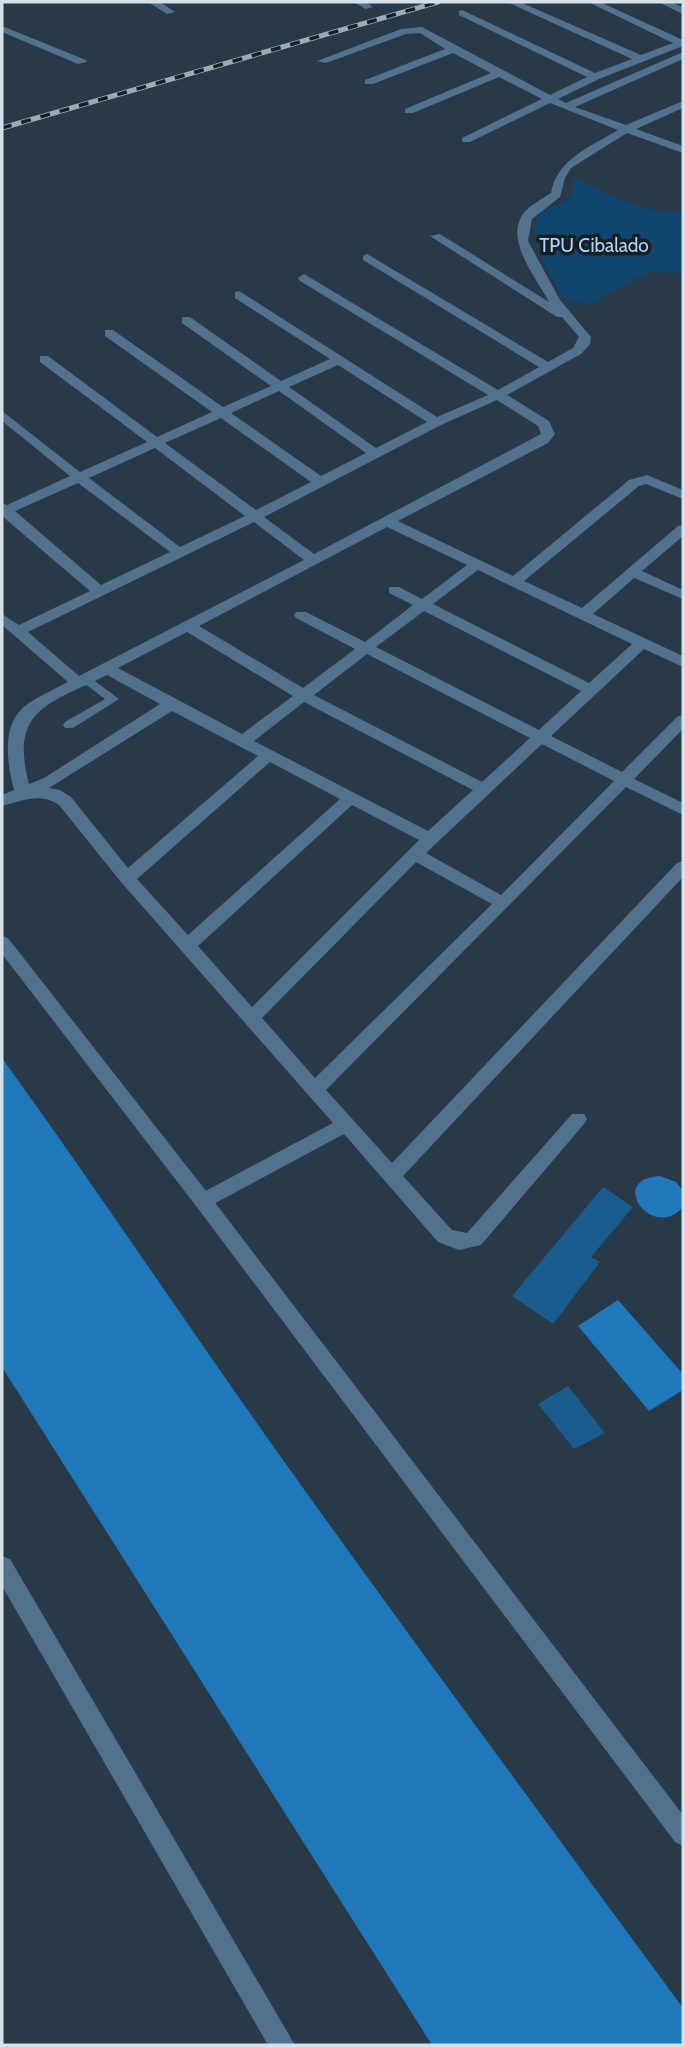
<svg xmlns="http://www.w3.org/2000/svg" width="685" height="2047" viewBox="0 0 685 2047" font-family="Cabin,sans-serif">
	<style>
		.green { fill: #10456d }
		.water { fill: #1f78ba }
		.building { fill: #1a5c8e }
		.lines { fill: none; stroke-linecap: round; stroke-linejoin: round }
		.service { fill: #51718d; fill-rule: evenodd }
		.minor { fill: #51718d; fill-rule: evenodd }
		.tertiary { fill: #51718d; fill-rule: evenodd }
		.rail-casing { stroke: #9eabb6; stroke-width: 5 }
		.rail { stroke: #171f26; stroke-width: 3.5; stroke-dasharray: 10; stroke-linecap: butt }
		.labels { text-anchor: middle; stroke-width: 7; stroke-linejoin: round; paint-order: stroke }
		.far-park-label { font-size: 19px; fill: #afd6f9; stroke: #171f26 }
	</style>
	<rect width="100%" height="100%" fill="#283948"/>
	<path class="green" d="M574,177c35,19 69,36 109,35v61l-34,-1 -61,33 -26,-8c-10,-20 -40,-64 -21,-84 7,-6 21,-10 30,-16z"/>
	<path class="water" d="M2,1058c94,130 183,264 276,395 133,186 270,371 405,555v37h-251l-430,-678z
		M660,1176l16,6 7,9v16c-30,35 -77,-28 -23,-31z
		M618,1300l65,74v16l-34,21 -71,-85z"/>
	<path class="building" d="M603,1187l30,20 -42,50 9,5 -47,62 -41,-28z
		M568,1386l37,47 -31,16 -36,-45z"/>
	<g class="lines">
		<path class="service" d="M88,676l31,23 -46,29h-8l-2,-3 2,-3 40,-23 -21,-16 -2,-3z"/>
		<path class="minor" d="M148,2h12l15,10 -8,2z
			M354,2h12l7,5 -8,2z
			M507,2h13l121,53 32,-12 -85,-41h12l83,38v6l-84,33 -41,20 8,4 117,-51v7l-108,48 51,18 57,-24v7l-47,21 47,17v7l-56,-20 -56,35 -6,10 -5,19 -28,22 -4,22 32,59 31,37 -1,7 -9,10 -74,41 42,26 6,13 -7,9 -150,78 115,55 116,-96 18,-5 36,15v9l-37,-15 -7,2 -115,95 58,27 96,-82 5,-1v11l-41,35 41,19v9l-49,-21 -41,36 90,42v11l-39,-18 -93,87 71,36 56,-56 5,-1v14l-49,50 49,24v12l-57,-28 -300,303 66,73 285,-300 6,-2v16l-280,299 49,54 15,3 105,-119h12l3,5 -3,5 -103,121 -22,5 -21,-8 -94,-108 -134,72 -7,3 -7,-3 -2,-5 2,-5 137,-73 -212,-241 -62,-77c-19,-13 -37,-4 -57,1v-11l12,-5c-7,-27 -14,-68 15,-87 12,-8 26,-14 39,-21l-66,-57v-11l17,11 71,-34 -88,-75v-13l5,2 63,-29 -68,-55v-10l78,61 67,-30 -107,-80v-6h8l109,81 55,-25 -107,-76v-6h8l110,77 48,-21 -89,-63v-6h8l91,64 49,-22 -95,-61v-6l4,-1 198,126 51,-22 -188,-114 -2,-3 6,-4 194,116 41,-23 -176,-107v-4l4,-2 181,108 25,-14 6,-11 -17,-20h-5l-127,-81 10,-2 109,68c-12,-23 -42,-58 -28,-85 6,-11 20,-17 30,-24 6,-34 39,-46 67,-63l-68,-27 -80,39h-8v-4l80,-39 -43,-22 -86,36h-8v-4l86,-36 -38,-20 -80,31h-8v-4l80,-31 -25,-16 -14,1 -80,29 -9,-2 84,-32 21,-2 128,68 37,-18 -128,-62v-4l3,-1 133,63 37,-14zM338,365l89,57 -51,26 -87,-61zM279,391l87,62 -45,23 -90,-63zM497,400l41,26 3,8 -227,120 -50,-37 177,-92zM221,418l90,64 -55,28 -91,-67zM155,448l90,68 -65,31 -91,-69zM78,483l92,69 -69,33 -86,-74zM254,522l50,38 -225,116 -51,-44zM387,527l80,38 -45,34 -23,-12h-10v6l24,12 -48,37 -59,-30h-10l-2,3 2,3 59,31 -52,39 -104,-62zM478,570l154,74 -43,39 -156,-79zM424,611l157,80 -42,39 -163,-83zM187,632l106,64 -51,38 -124,-66zM367,654l163,84 -48,44 -168,-87zM107,675l53,29 -116,74 -15,6c-20,-76 21,-80 78,-109zM304,702l169,88 -45,41 -174,-90zM172,711l86,45 -130,112 -57,-71 -11,-7 -11,-2zM542,744l72,37 -113,114 -75,-42zM270,762l70,37 -152,136 -51,-56zM352,805l67,35 -167,167 -54,-61zM416,862l76,42 -177,174 -53,-60z
			M658,2h12l13,5v7z
			M2,26l84,34 1,2 -9,2 -76,-32z
			M2,1556l8,3 285,486h-27l-266,-459z"/>
		<path class="tertiary" d="M2,936l6,2 202,258 473,619v31l-8,-4 -479,-636 -194,-252z"/>
		<g class="rail-casing">
			<path id="rail" d="M2,128l436,-126"/>
		</g>
		<use href="#rail" class="rail"/>
	</g>
	<g class="labels">
		<g class="far-park-label">
			<text x="594" y="252">TPU Cibalado</text>
		</g>
	</g>
	<rect width="685" height="2047" fill="none" stroke="#d5e0e9" stroke-width="7"/>
</svg>
